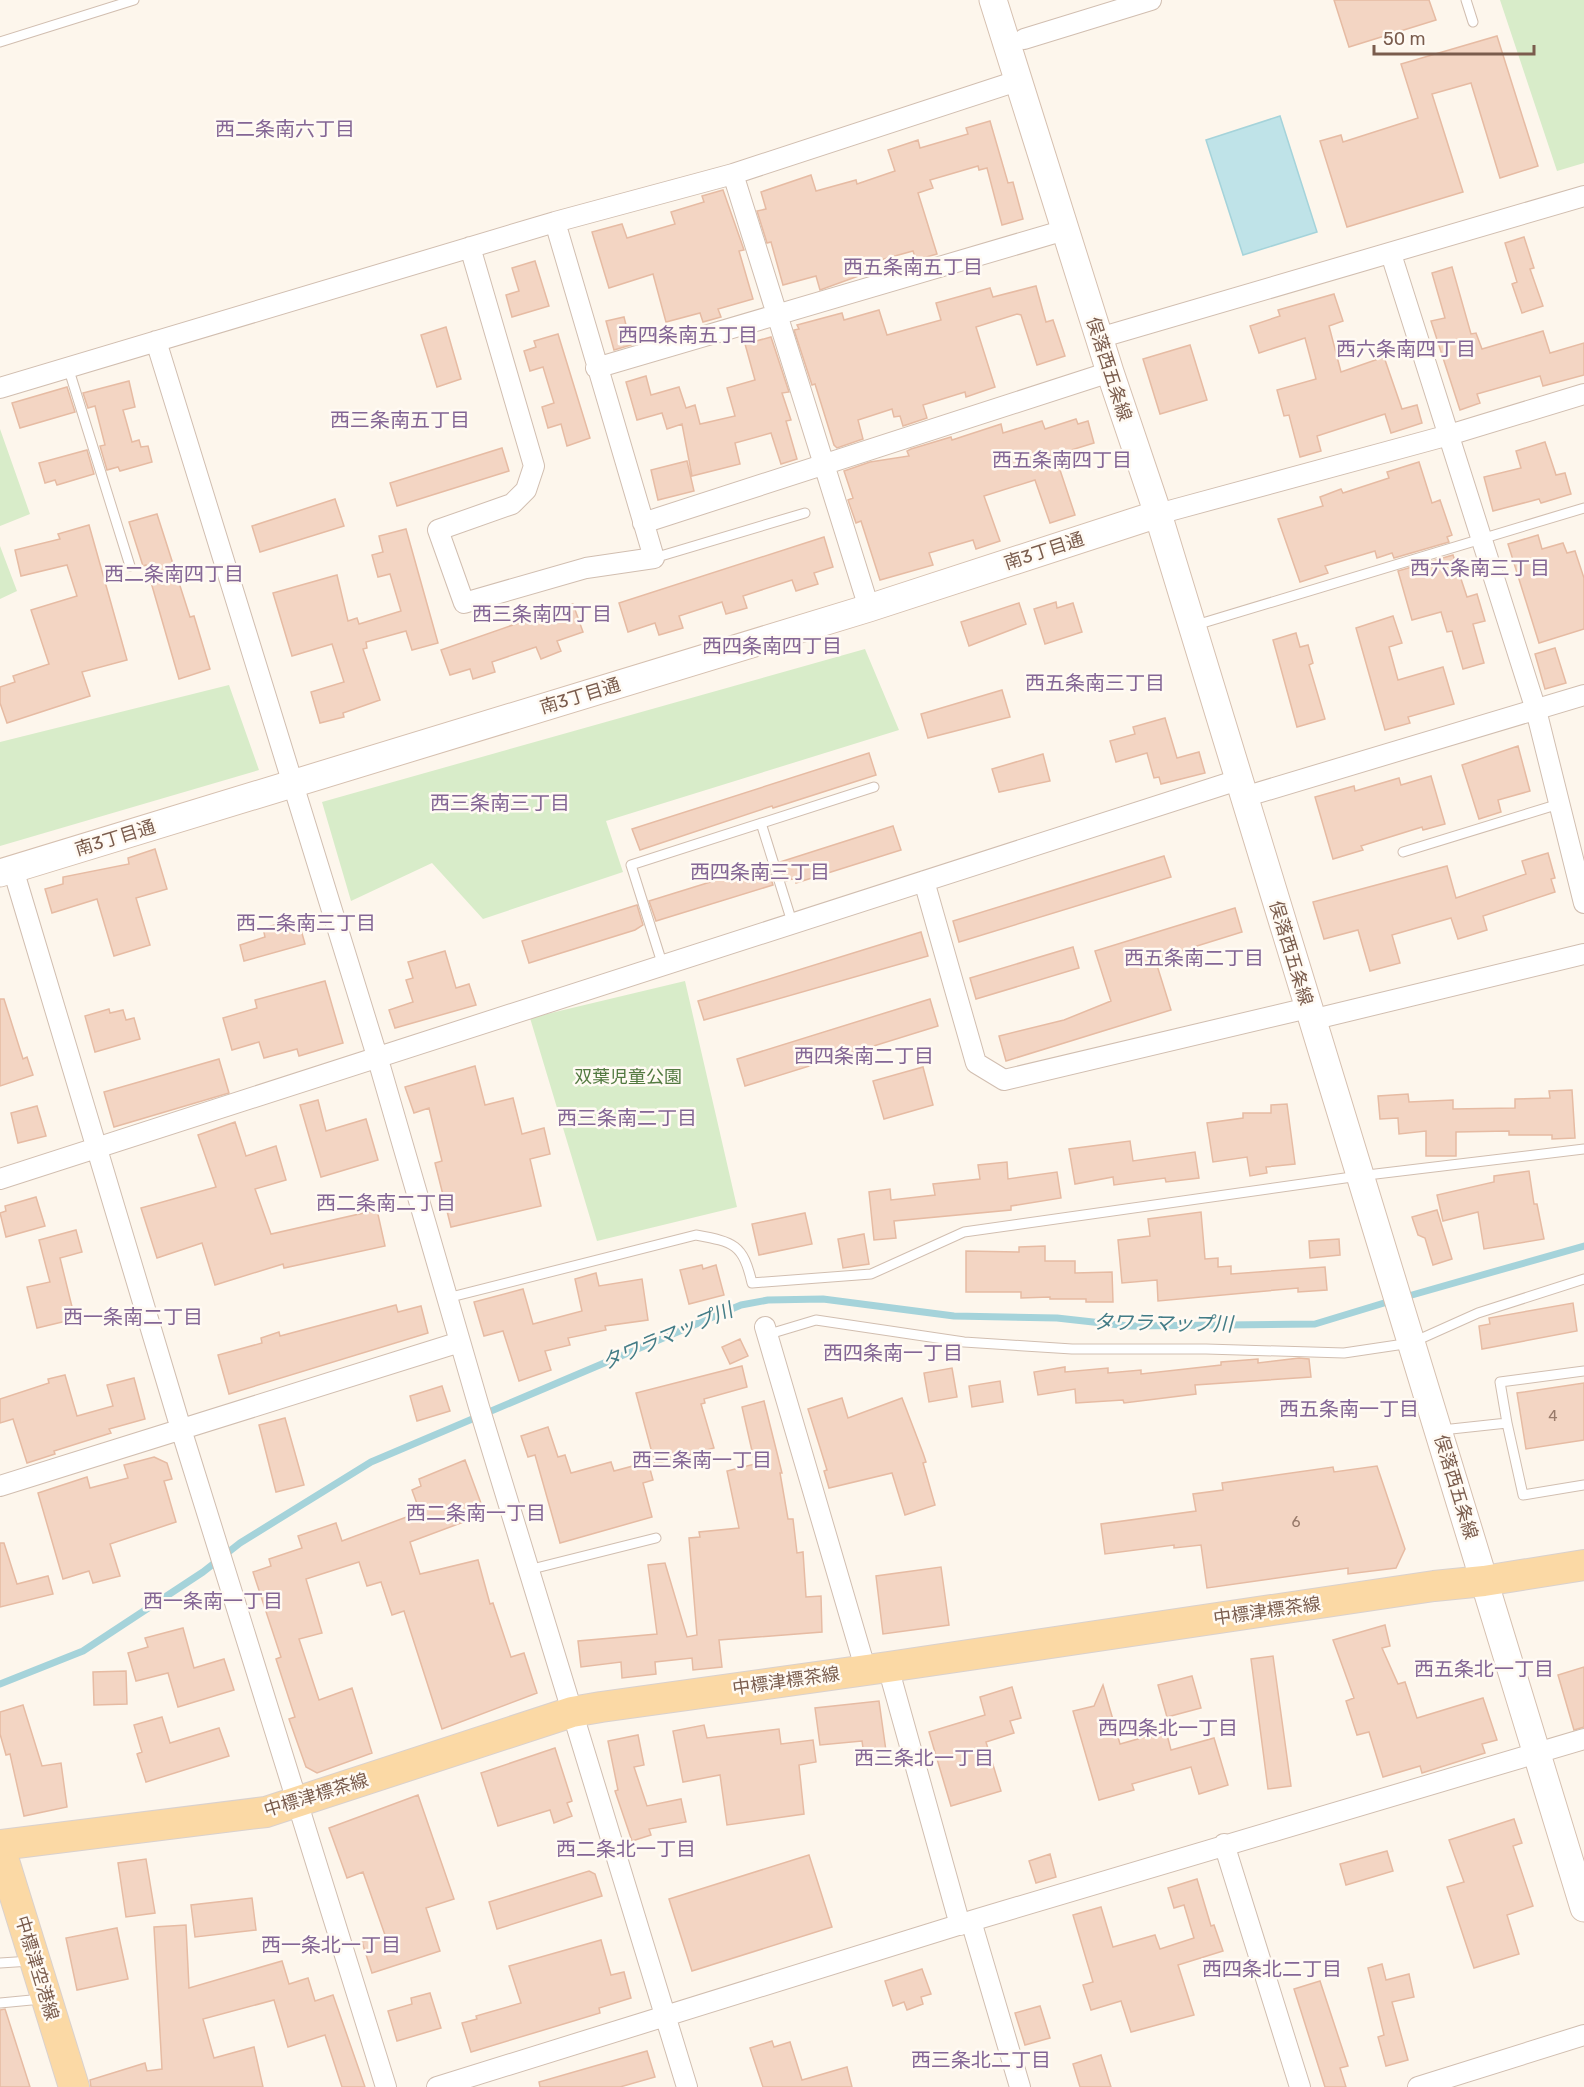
<svg xmlns="http://www.w3.org/2000/svg" width="1584" height="2087" viewBox="0 0 1584 2087" font-family="Rubik,'Noto Sans JP',sans-serif">
	<style>
		.green { fill: #d8ecc9 }
		.water { fill: #bfe3e8; stroke: #a5d3da; stroke-width: 1.5 }
		.lines { fill: none; stroke-linecap: round; stroke-linejoin: round }
		.stream { stroke: #a5d3da; stroke-width: 7 }
		.building { fill: #f3d5c3; stroke: #e6bba3; stroke-width: 1.5 }
		.lane-casing { stroke: #d1beb0; stroke-width: 11 }
		.street-casing { stroke: #d1beb0; stroke-width: 22 }
		.secondary-casing { stroke: #d6c0b0; stroke-width: 29 }
		.primary-casing { stroke: #dad1cd; stroke-width: 32 }
		.lane { stroke: #fff; stroke-width: 9 }
		.street { stroke: #fff; stroke-width: 20 }
		.secondary { stroke: #fff; stroke-width: 27 }
		.primary { stroke: #fbd9a5; stroke-width: 30 }
		.labels { text-anchor: middle; stroke-width: 5; stroke-linejoin: round; paint-order: stroke }
		.number-label { font-size: 15px; fill: #987a6a }
		.street-label { font-size: 18px; fill: #7a5c4d; stroke: #fffaf3 }
		.park-label { font-size: 18px; fill: #537a41; stroke: #fffaf3 }
		.neighbourhood-label { font-size: 20px; fill: #846695; stroke: #fffaf3 }
		.water-label { font-size: 20px; font-style: italic; fill: #437c86; stroke: #fffaf3 }
	</style>
	<rect width="100%" height="100%" fill="#fdf6ec"/>
	<path class="green" d="M1500,0h84v163l-27,8z
		M0,429l30,85 -30,12z
		M0,546l17,45 -17,8z
		M865,649l34,81 -293,91 17,51 -140,47 -51,-56 -81,38 -29,-99z
		M229,685l30,85 -259,76v-104z
		M685,981l52,226 -140,34 -67,-223z"/>
	<path class="water" d="M1280,116l37,116 -74,23 -37,-115z"/>
	<g class="lines">
		<path class="stream" d="M1405,1297l179,-51
			M0,1684l83,-33 120,-79 37,-29 131,-81 370,-157 27,-5 55,-1 131,17 103,2 72,8 186,-2 79,-24"/>
	</g>
	<path class="building" d="M1334,0h95l7,20 -87,27z
		M1497,36l41,130 -38,12 -29,-95 -39,11 31,98 -116,35 -27,-86 21,-6 2,7 75,-24 -17,-54z
		M990,121l18,62 5,-1 10,37 -21,6 -15,-57 -8,2 -1,-4 -48,14 3,8 -15,5 19,61 -21,6 -3,-9 -51,14 2,9 -44,16 -4,-14 -33,9 -12,-43 -4,1 -10,-32 9,-2 -5,-17 50,-17 5,16 40,-11 1,4 38,-13 -7,-21 30,-10 2,8 48,-14 -2,-6z
		M723,190l21,60 -5,1 14,48 -35,10 3,8 -18,5 -3,-9 -34,9 -13,-48 -44,14 -17,-56 30,-8 5,14 48,-14 -4,-12 33,-10 -2,-6z
		M1524,237l10,31 -4,1 13,37 -21,7 -10,-29 5,-2 -12,-39z
		M535,261l14,45 -37,11 -6,-22 13,-4 -7,-23z
		M1452,267l19,67 5,-1 6,16 61,-18 7,22 34,-10v32l-41,11 -3,-10 -63,18 3,9 -20,7 -29,-89 14,-3 -13,-45z
		M1036,286l10,36 7,-2 12,36 -28,9 -16,-50 -4,-1 -41,13 19,60 -29,10 -1,-5 -42,13 4,13 -24,8 -3,-10 -6,1 -2,-8 -34,11 5,19 -26,9 -3,-3 -19,-61 -3,1 -18,-55 5,-1 -2,-4 45,-12 2,7 35,-10 8,25 54,-15 -5,-17 54,-15 3,9z
		M1334,294l9,27 -14,5 12,46 43,-15 18,52 15,-4 5,18 -31,10 -6,-19 -68,22 4,15 -21,6 -11,-42 -5,1 -7,-26 39,-11 -11,-41 -46,15 -9,-27 30,-10 -2,-6z
		M624,317l7,28 -17,5 -8,-29z
		M446,327l15,52 -24,8 -16,-52z
		M558,334l32,104 -23,8 -6,-22 -13,4 -6,-21 12,-4 -11,-36 -13,4 -6,-20 12,-4 -2,-6z
		M771,337l18,55 -7,1 9,27 -5,1 11,38 -16,5 -10,-31 -36,10 5,21 -48,12 -10,-52 -15,5 -5,-16 -25,7 -11,-38 20,-6 5,19 28,-8 7,21 9,-3 5,19 35,-8 -8,-28 28,-8 -10,-36z
		M1190,345l17,55 -47,14 -17,-55z
		M129,381l6,26 -12,3 9,32 7,-2 2,7 7,-1 4,16 -32,9 -2,-4 -11,3 -7,-24 5,-1 -10,-39 -7,2 -5,-15z
		M67,387l8,25 -55,16 -8,-25z
		M1076,419l2,5 10,-3 6,22 -39,12 20,60 -25,8 -15,-43 -51,16 16,45 -24,8 -3,-9 -44,13 4,12 -53,15 -19,-59 -5,2 -8,-23 5,-2 -9,-27 26,-9 39,-6 -2,-5 4,-2 40,-12 1,3 49,-16 2,9 39,-12 3,8z
		M1545,442l11,33 9,-2 6,21 -30,9 -2,-4 -46,12 -9,-34 37,-9 -5,-17z
		M502,448l7,23 -112,35 -7,-23z
		M87,450l7,24 -37,11 -2,-5 -10,3 -6,-20z
		M687,461l7,30 -36,9 -7,-30z
		M1419,462l13,41 8,-3 12,35 -5,2 2,5 -55,16 -2,-5 -15,5 -2,-7 -50,15 3,7 -28,9 -22,-63 45,-13 -3,-9 21,-8 2,4 46,-15 -2,-6z
		M335,499l9,27 -84,26 -8,-26z
		M157,514l33,103 4,-1 16,53 -31,10 -33,-114 -3,1 -14,-44z
		M89,525l38,135 -45,12 8,24 -83,27 -7,-20v-16l15,-5 -2,-6 36,-12 -18,-54 46,-14 -10,-31 -46,11 -6,-26 45,-11 -2,-5z
		M406,529l32,114 -26,7 -6,-19 -40,11 1,6 -4,1 17,51 -37,13 1,4 -24,6 -9,-31 33,-10 -12,-38 -40,12 -19,-63 64,-18 11,46 9,-3 2,6 42,-13 -11,-37 -12,3 -6,-22 11,-3 -4,-16z
		M1538,535l4,14 21,-6 4,10 8,-2 9,27v51l-45,14 -31,-99z
		M824,537l9,30 -19,6 4,11 -22,7 -4,-11 -49,16 4,12 -21,6 -4,-12 -43,14 4,12 -24,7 -4,-12 -27,9 -9,-29z
		M1453,555l14,42 10,-3 8,27 -12,3 11,39 -21,6 -11,-38 -5,1 -6,-20 -29,8 -14,-49z
		M1056,602l1,6 16,-5 9,29 -37,12 -11,-35z
		M1019,603l7,21 -57,22 -8,-24z
		M573,604l10,28 -26,9 4,10 -20,8 -5,-12 -44,15 3,10 -22,7 -3,-10 -20,6 -9,-25z
		M1393,616l9,27 -13,4 9,33 45,-13 11,37 -46,13 2,6 -25,7 -29,-102z
		M1296,633l4,14 8,-2 5,18 -4,2 16,54 -28,8 -24,-87z
		M1555,648l11,35 -21,6 -10,-35z
		M1002,690l8,27 -82,21 -7,-24z
		M1165,718l12,40 22,-6 6,21 -44,11 -2,-7 -5,1 -7,-25 -31,9 -6,-21 25,-7 -2,-7z
		M1518,746l12,45 -32,9 3,12 -22,7 -17,-54z
		M869,753l7,22 -103,33 -1,-2 -132,44 -8,-21z
		M1043,754l7,27 -51,11 -7,-23z
		M1431,776l14,48 -22,6 -1,-3 -61,19 2,4 -30,9 -18,-62 39,-11 1,5 44,-13 2,7z
		M893,826l8,24 -105,33 -1,-5 -9,3 -6,-19z
		M155,849l12,40 -31,9 14,47 -36,11 -17,-57 -45,14 -7,-24 18,-5v-7l66,-13 -1,-6z
		M1548,853l7,25 -4,1 4,13 -72,24 4,14 -29,9 -7,-21 -59,17 8,28 -30,8 -12,-41 -34,9 -11,-37 134,-36 9,32 70,-24 -4,-13z
		M1164,856l7,21 -212,65 -6,-21z
		M762,866h5l6,19 -117,36 -7,-20z
		M637,905l6,20 -8,5 -106,33 -7,-22z
		M1235,908l7,24 -87,27 16,51 -165,51 -7,-25 65,-16 47,-19 -16,-50z
		M298,919l7,25 -61,17 -4,-16 25,-8 -2,-9z
		M921,932l7,24 -224,64 -6,-19z
		M1073,947l6,21 -103,31 -6,-21z
		M445,951l11,37 13,-4 7,21 -81,23 -6,-18 24,-8 -7,-22 7,-2 -5,-16z
		M325,981l18,62 -44,13 -2,-7 -33,9 -5,-16 -27,8 -9,-32 34,-10 -2,-8z
		M0,999h4l19,60 4,-2 6,18 -33,11z
		M930,999l8,27 -193,60 -8,-27z
		M109,1009l1,4 13,-3 3,10 8,-2 6,21 -45,13 -10,-36z
		M219,1059l10,34 -115,34 -10,-35z
		M475,1066l10,39 28,-7 9,36 22,-6 6,26 -20,5 11,47 -90,21 -16,-64 7,-2 -13,-53 -15,5 -9,-26z
		M923,1067l10,38 -49,14 -11,-38z
		M1572,1090l3,48 -23,1v-4h-43v-4l-53,1v24h-30v-25l-27,3 -1,-16 -18,1 -2,-23 30,-2 1,8 44,-2v9l62,-1v-9l35,-1 -1,-7z
		M318,1100l8,31 40,-12 12,41 -57,17 -21,-72z
		M1287,1104l8,60 -29,3 1,6 -17,3 -3,-19 -34,5 -6,-39 36,-5v-5h28v-8z
		M37,1106l9,30 -28,7 -7,-30z
		M235,1122l11,34 30,-10 10,34 -31,9 16,45 106,-24 8,36 -101,22 -1,-4 -68,21 -13,-42 -45,15 -16,-50 75,-21 -18,-52z
		M1130,1141l3,20 62,-9 4,26 -33,4 -1,-4 -51,7 -1,-8 -38,7 -6,-35z
		M1007,1162l1,17 49,-7 4,26 -50,8v4l-117,11 2,17 -22,2 -5,-48 21,-3 1,11 44,-5 -2,-11 47,-5 -2,-14z
		M1529,1171l5,33h3l7,35 -60,10 -6,-37 -35,9 -6,-26 57,-13v-6z
		M36,1197l9,29 -39,11 -6,-24 6,-2 -1,-5z
		M1437,1210l15,49 -19,6 -8,-27 -7,-3 -6,-18z
		M1201,1212l4,47 13,-1v9l13,-1v8l94,-7 2,23 -29,2v-4l-140,13 -1,-21 -35,3 -4,-43 32,-4 -2,-17z
		M805,1213l7,31 -53,11 -7,-31z
		M76,1230l6,22 -22,6 15,61 -38,9 -10,-41 23,-5 -11,-42z
		M864,1234l5,30 -26,4 -5,-29z
		M1339,1239l1,16 -30,3 -1,-17z
		M1045,1246v15h30v12l37,-1 1,30h-27v-3h-36v-2l-29,1v-6h-55v-41l53,1v-5z
		M702,1265l1,4 13,-4 8,30 -35,9 -9,-34z
		M596,1273l3,13 43,-7 6,41 -43,6 1,4 -38,8 2,7 -25,6 6,19 -32,11 -16,-50 -19,5 -10,-34 49,-13 10,35 49,-13 -7,-32z
		M1573,1303l4,28 -95,18 -3,-23 11,-2 -1,-6z
		M396,1305l2,7 23,-6 7,27 -199,61 -11,-39 44,-12 -1,-5 18,-6 1,4z
		M740,1339l8,17 -18,8 -8,-17z
		M1299,1358l10,1 2,18 -116,8 1,9 -72,9 -1,-3 -47,3 -1,-14 -37,6 -4,-23 31,-5v5l43,-4v5l33,-3v4l80,-9v-3l37,-3v4z
		M742,1366l5,21 -43,12 1,4 -4,1 13,44 -59,16 -19,-71z
		M952,1368l5,29 -28,5 -5,-29z
		M65,1375l12,41 36,-10 -6,-21 27,-7 11,41 -36,10 2,4 -57,18 1,3 -28,9 -14,-44 -13,4v-24l49,-16 -1,-4z
		M1000,1381l3,21 -31,5 -3,-21z
		M1584,1383v57l-58,9 -9,-56z
		M442,1386l8,25 -33,10 -7,-25z
		M842,1398l6,20 54,-20 21,55 3,9 -3,1 12,42 -30,10 -13,-42 -63,15 -5,-17 3,-1 -19,-61z
		M764,1401l18,72h-2l8,46h5l4,34 6,-1 3,45 15,-1 1,36 -103,8 3,27 -29,3 -1,-12 -37,4 1,12 -34,4 -1,-16 -40,5 -3,-26 79,-7 -9,-69 17,-2 22,74 10,-2 -8,-97 11,-1 -1,-5 40,-4 -12,-57 28,-7 -13,-57z
		M285,1418l19,67 -28,7 -17,-67z
		M548,1427l10,30 7,-2 6,18 40,-11 3,9 34,-9 5,18 -10,3 9,34 -92,26 -25,-88 -7,2 -7,-21z
		M154,1457l13,6 5,16 -8,2 12,41 -66,22 10,32 -27,7 -4,-12 -26,8 -25,-86 49,-16 3,11 38,-10 -4,-13z
		M465,1460l20,54 -75,28 10,32 58,-14 12,44 3,-1 18,54 13,-4 13,40 -95,36 -38,-118 -12,4 -11,-33 -14,4 -8,-24 -53,17 16,54 -23,6 20,61 33,-12 20,65 -55,20 -11,-6 -17,-48 6,-2 -19,-58 5,-2 -28,-85 18,-6 -2,-7 33,-11 -4,-12 38,-13 6,18 78,-29 -8,-22 9,-4 -2,-7z
		M1377,1466l28,83 -9,19 -48,6v-6l-141,20 -6,-43 -27,3v-3l-69,9 -4,-30 95,-13 -3,-17 30,-4 -1,-7 111,-16 1,5z
		M0,1543h4l13,41 31,-8 5,18 -53,13z
		M941,1567l8,58 -66,9 -7,-58z
		M1385,1625l5,21 -8,2 16,36 7,-2 12,36 66,-20 14,42 -15,4 3,9 -63,20 -2,-7 -37,11 -14,-45 -12,3 -11,-34 8,-3 -21,-58z
		M183,1628l11,40 30,-9 10,31 -56,17 -10,-34 -32,8 -8,-28 20,-6 -3,-9z
		M1273,1656l18,130 -23,3 -17,-130z
		M1584,1667v60l-10,3 -16,-55z
		M126,1671l1,33 -33,1 -1,-33z
		M1192,1676l9,32 -34,9 -9,-32z
		M1103,1685l17,59 46,-13 5,19 43,-12 14,47 -29,9 -8,-27 -59,17 2,6 -35,10 -26,-89 21,-5z
		M1012,1687l9,31 -11,3 4,12 -28,9 15,49 -50,15 -22,-74 56,-17 -5,-18z
		M879,1701l7,50 -22,4 -2,-14 -42,4 -5,-37z
		M23,1705l19,61 19,-3 6,44 -43,9 -14,-62 -4,1 -6,-21v-22z
		M162,1717l8,26 49,-15 10,28 -83,26 -9,-28 5,-2 -8,-27z
		M704,1725l3,13 72,-9 2,15 32,-4 3,22 -17,3 5,49 -77,11 -7,-50 -37,7 -10,-51z
		M638,1735l6,30 -10,2 13,39 34,-7 5,23 -37,7 2,6 -19,6 -17,-50 3,-1 -10,-49z
		M555,1748l17,53 -5,2 5,13 -18,7 -4,-13 -52,16 -17,-53z
		M418,1795l36,104 -28,9 14,43 -68,22 -10,-31 23,-7 -22,-63 -16,6 -18,-50z
		M1514,1819l8,24 -9,3 20,60 -26,9 12,39 -45,14 -27,-81 17,-5 -15,-42z
		M1387,1851l6,20 -47,14 -6,-21z
		M1050,1854l6,23 -20,6 -7,-22z
		M809,1855l23,72 -140,44 -23,-72z
		M146,1859l9,54 -29,4 -8,-54z
		M589,1871l6,3 7,22 -105,33 -8,-27z
		M1197,1879l14,47 3,-1 9,26 -45,14 16,50 -63,17 -10,-31 -30,9 -8,-25 10,-3 -20,-67 28,-8 12,40 42,-12 5,14 34,-11 -10,-33 -10,3 -6,-20z
		M252,1898l4,32 -61,7 -4,-32z
		M186,1925l3,63 93,-27 7,23 19,-6 7,23 18,-6 32,92h-23l-17,-52 -37,12 -14,-47 -71,19 11,39 40,-11 9,40h-172l-1,-7 55,-17 2,8 15,-2 -8,-142z
		M117,1928l11,51 -51,11 -11,-52z
		M601,1940l10,35 13,-3 7,26 -32,10 1,5 -129,39 -9,-29 15,-4 -1,-3 45,-13 -12,-37z
		M1382,1964l4,16 23,-6 5,23 -22,5 16,58 -22,6 -8,-29 6,-2 -16,-67z
		M922,1969l9,25 -10,3 2,7 -16,6 -3,-8 -11,4 -8,-25z
		M1320,1981l28,85 -8,2 6,19h-21l-31,-98z
		M430,1993l11,35 -44,13 -9,-30 24,-7 -1,-6z
		M1040,2006l10,32 -25,7 -10,-32z
		M5,2009l25,78h-30v-77z
		M772,2041l2,6 16,-5 12,38 45,-13 5,20h-89l-13,-39z
		M647,2051l8,26 -35,10h-80l-1,-5z
		M1101,2055l10,32h-31l-7,-23z"/>
	<g class="lines">
		<g class="lane-casing">
			<path id="lane" d="M1466,0l7,22
				M0,42l134,-42
				M68,367l62,199
				M654,558l151,-45
				M1196,625l388,-117
				M761,823l31,99
				M1403,852l156,-48
				M663,966l-32,-101 243,-78
				M447,1298l249,-63c38,7 47,9 56,48l119,-9 93,-42 395,-56 225,-27
				M766,1335l50,-15 148,22 108,7h134l138,4 67,-10 67,-30 106,-34
				M1507,1423l-7,-41 84,-11
				M1442,1430l65,-7 16,72 61,-10
				M528,1570l128,-32
				M0,1963l31,-2
				M0,2003l42,-4"/>
		</g>
		<g class="street-casing">
			<path id="street" d="M1024,39l127,-39
				M733,174l136,434
				M470,247l64,219 -8,24 -14,14 -74,26 26,73 122,-35 68,-10 -99,-336
				M1391,254l145,456 48,193
				M1099,338l485,-142
				M156,341l221,715 102,351 208,680
				M596,368l469,-138
				M0,388l555,-166 178,-48 284,-93
				M1158,514l291,-79 135,-41
				M643,523l467,-151
				M1244,797l340,-102
				M13,869l168,560 205,658
				M924,881l52,182 28,17 304,-72
				M1311,1020l273,-66
				M0,1179l1238,-399
				M765,1327l101,344
				M0,1486l460,-144
				M888,1667l72,258
				M1224,1844l76,243
				M971,1921l49,166
				M437,2087l534,-166 613,-182
				M1418,2087l166,-52"/>
		</g>
		<g class="secondary-casing">
			<path id="secondary" d="M993,0l117,372 48,142 426,1394
				M0,873l869,-265 289,-94"/>
		</g>
		<g class="primary-casing">
			<path id="primary" d="M0,1845l266,-33 306,-100 29,-5 287,-40 546,-81 50,-5 100,-16
				M0,1848l74,239"/>
		</g>
		<use href="#lane" class="lane"/>
		<use href="#street" class="street"/>
		<use href="#secondary" class="secondary"/>
		<use href="#primary" class="primary"/>
	</g>
	<g class="labels">
		<g class="number-label">
			<text x="1553" y="1421">4</text>
			<text x="1296" y="1527">6</text>
		</g>
		<g class="street-label">
			<text transform="translate(1109 369) rotate(72)" y="6">俣落西五条線</text>
			<text transform="translate(1044 551) rotate(-18)" y="6">南3丁目通</text>
			<text transform="translate(580 696) rotate(-17)" y="6">南3丁目通</text>
			<text transform="translate(115 838) rotate(-17)" y="6">南3丁目通</text>
			<text transform="translate(1291 953) rotate(73)" y="6">俣落西五条線</text>
			<text transform="translate(1456 1487) rotate(73)" y="6">俣落西五条線</text>
			<text transform="translate(1267 1611) rotate(-8)" y="6">中標津標茶線</text>
			<text transform="translate(786 1681) rotate(-8)" y="6">中標津標茶線</text>
			<text transform="translate(316 1795) rotate(-17)" y="6">中標津標茶線</text>
			<text transform="translate(37 1968) rotate(73)" y="6">中標津空港線</text>
		</g>
		<g class="park-label">
			<text x="628" y="1083">双葉児童公園</text>
		</g>
		<g class="neighbourhood-label">
			<text x="285" y="136">西二条南六丁目</text>
			<text x="913" y="274">西五条南五丁目</text>
			<text x="688" y="342">西四条南五丁目</text>
			<text x="1406" y="356">西六条南四丁目</text>
			<text x="400" y="427">西三条南五丁目</text>
			<text x="1062" y="467">西五条南四丁目</text>
			<text x="1480" y="575">西六条南三丁目</text>
			<text x="174" y="581">西二条南四丁目</text>
			<text x="542" y="621">西三条南四丁目</text>
			<text x="772" y="653">西四条南四丁目</text>
			<text x="1095" y="690">西五条南三丁目</text>
			<text x="500" y="810">西三条南三丁目</text>
			<text x="760" y="879">西四条南三丁目</text>
			<text x="306" y="930">西二条南三丁目</text>
			<text x="1194" y="965">西五条南二丁目</text>
			<text x="864" y="1063">西四条南二丁目</text>
			<text x="627" y="1125">西三条南二丁目</text>
			<text x="386" y="1210">西二条南二丁目</text>
			<text x="133" y="1324">西一条南二丁目</text>
			<text x="893" y="1360">西四条南一丁目</text>
			<text x="1349" y="1416">西五条南一丁目</text>
			<text x="702" y="1467">西三条南一丁目</text>
			<text x="476" y="1520">西二条南一丁目</text>
			<text x="213" y="1608">西一条南一丁目</text>
			<text x="1484" y="1676">西五条北一丁目</text>
			<text x="1168" y="1735">西四条北一丁目</text>
			<text x="924" y="1765">西三条北一丁目</text>
			<text x="626" y="1856">西二条北一丁目</text>
			<text x="331" y="1952">西一条北一丁目</text>
			<text x="1272" y="1976">西四条北二丁目</text>
			<text x="981" y="2067">西三条北二丁目</text>
		</g>
		<g class="water-label">
			<text transform="translate(1163 1323) rotate(1)" y="7">タワラマップ川</text>
			<text transform="translate(667 1336) rotate(-23)" y="7">タワラマップ川</text>
		</g>
	</g>
	<path d="M1374 45v9h160v-9" fill="none" stroke="#7a5c4d" stroke-width="3"/>
	<text x="1383" y="45" font-size="18" fill="#7a5c4d" stroke="#fffaf3" stroke-width="4.5" paint-order="stroke">50 m</text>
</svg>
